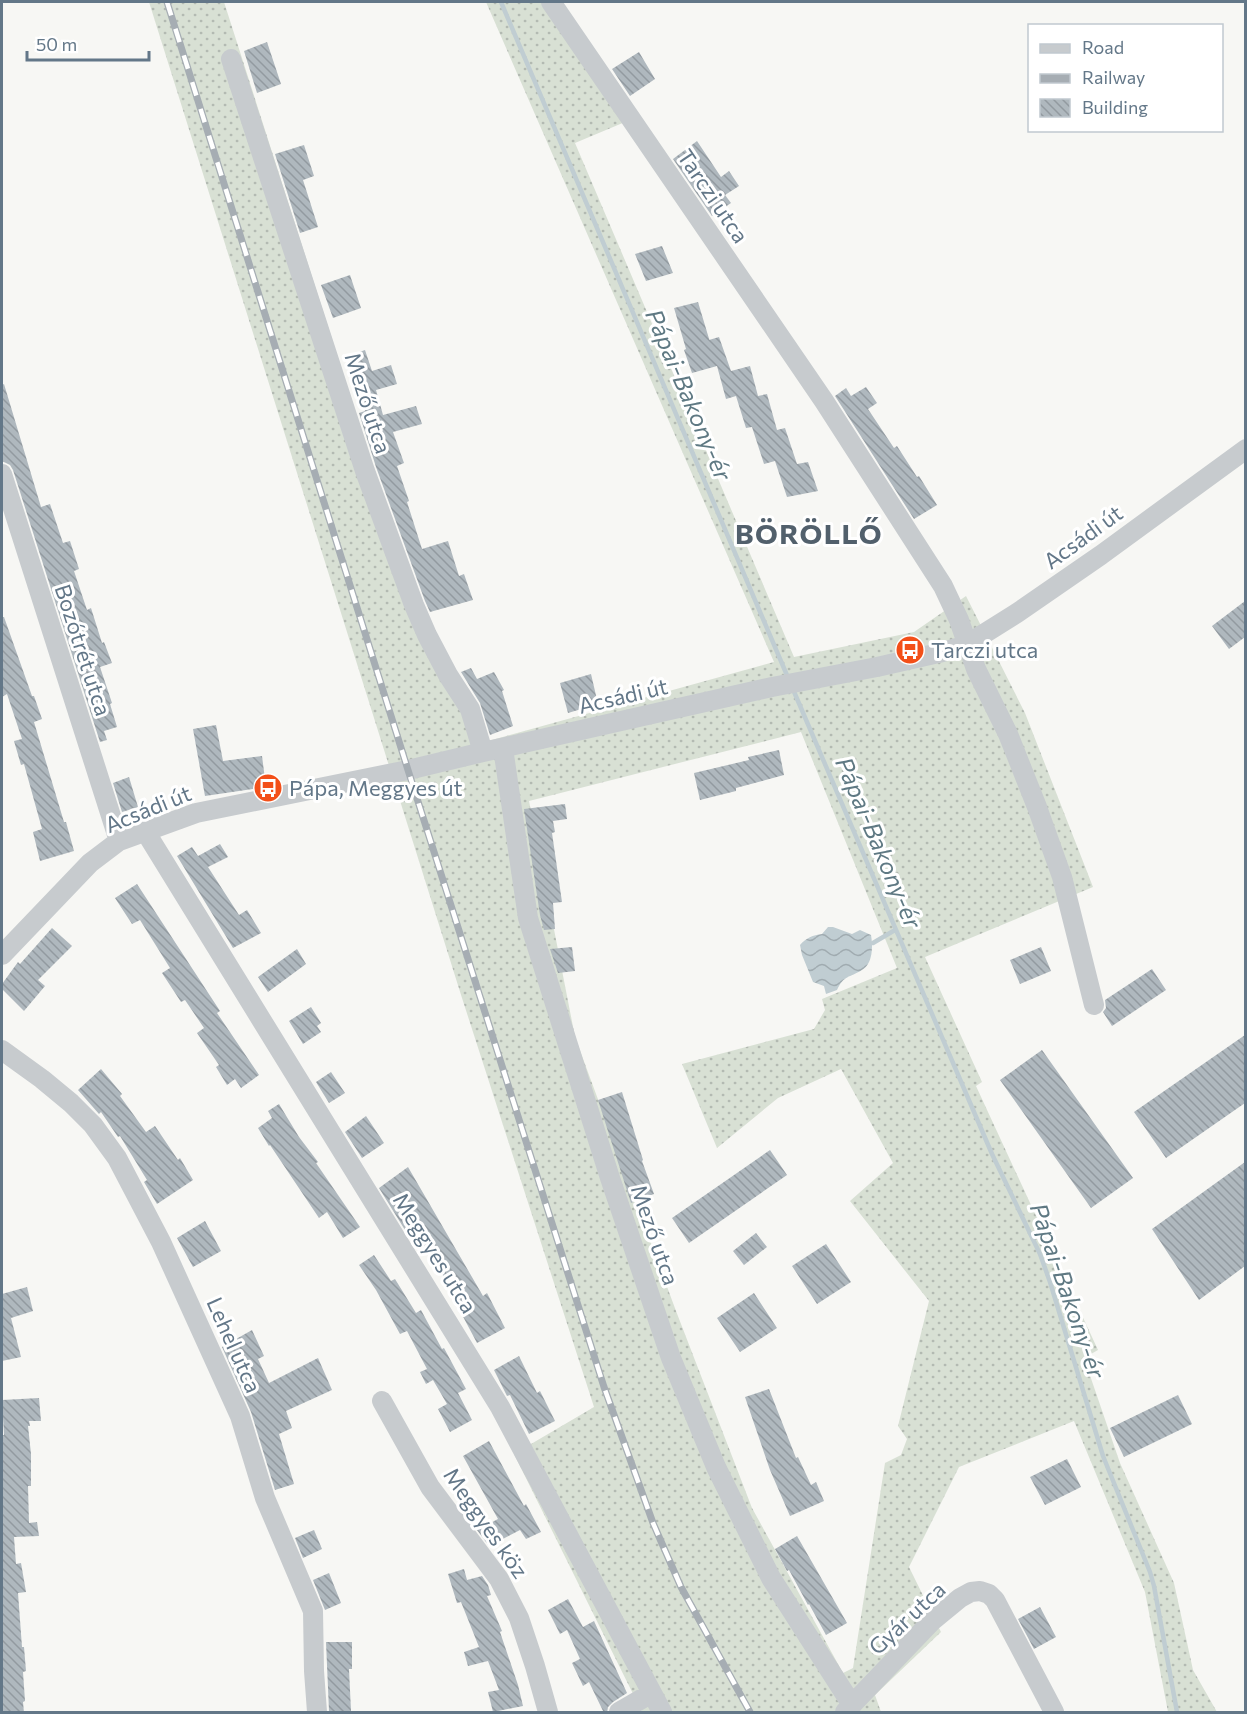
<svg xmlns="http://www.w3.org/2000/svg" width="1247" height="1714" viewBox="0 0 1247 1714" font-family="Commissioner,sans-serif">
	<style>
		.grass { fill: url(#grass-dots); fill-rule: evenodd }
		.water { fill: url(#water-waves) }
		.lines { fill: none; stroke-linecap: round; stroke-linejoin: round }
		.stream { stroke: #c0cdd2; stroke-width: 4.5 }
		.building { fill: url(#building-back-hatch) }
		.minor { stroke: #c7cbce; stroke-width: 20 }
		.rail-casing { stroke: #a6adb3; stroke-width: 7 }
		.rail { stroke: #fff; stroke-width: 4.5; stroke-dasharray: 14; stroke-linecap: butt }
		.labels { text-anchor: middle; stroke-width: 6; stroke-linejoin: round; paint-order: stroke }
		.street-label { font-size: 22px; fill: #637788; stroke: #fff }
		.poi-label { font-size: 22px; fill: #637788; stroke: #fff; text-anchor: start }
		.water-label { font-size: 24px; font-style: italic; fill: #5f7983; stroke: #fff }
		.district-label { font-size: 28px; font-weight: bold; letter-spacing: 1.5px; fill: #52606c; stroke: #fff }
	</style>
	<defs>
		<pattern id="grass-dots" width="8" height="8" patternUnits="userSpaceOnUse" patternTransform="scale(1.5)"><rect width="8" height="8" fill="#d8e0d4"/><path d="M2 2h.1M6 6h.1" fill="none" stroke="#b3bab2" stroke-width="1.8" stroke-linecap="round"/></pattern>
		<pattern id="water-waves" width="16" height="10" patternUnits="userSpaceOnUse" patternTransform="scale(1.5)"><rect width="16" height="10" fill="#c0cdd2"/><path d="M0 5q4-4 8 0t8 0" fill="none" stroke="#a0abb0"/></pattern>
		<pattern id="building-back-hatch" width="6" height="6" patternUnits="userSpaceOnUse" patternTransform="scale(1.5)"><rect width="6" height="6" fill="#afb8be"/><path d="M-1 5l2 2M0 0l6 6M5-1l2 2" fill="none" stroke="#929aa0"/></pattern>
	</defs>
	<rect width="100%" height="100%" fill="#f7f7f4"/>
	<path class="grass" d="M149,2h75l190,593 74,146 286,-79 -288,-660h73l78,115 -62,26 219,514 120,-25 52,-36 59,117 68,174 -168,70 57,125 -6,4 122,264 -14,8 36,105 54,120 19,87 24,42h-49l-23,-120 -71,-171 -115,46 -50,100 32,65 -66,63 6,17h-239l-128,-258 80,-47 -132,-409zM801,732l96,236 -75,31 3,11 -11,19 -132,35 35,84 61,-50 63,-29 52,94 -43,38 79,100 -31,125 9,13 -6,16 -16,8 -32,205 -10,5 -91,-165 -76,-197 -101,-274 -46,-236z"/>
	<path class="water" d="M828,927h5l19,7 8,-4 11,5c2,11 2,29 -9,35 -13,8 -18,5 -25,20l-11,4 -2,-8 -11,-4 -11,-27 -2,-10c6,-7 13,-10 22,-11z"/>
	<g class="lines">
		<path class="stream" d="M501,2l288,678
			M792,687l200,467 48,100 10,28 53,174 47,116 4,14 23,126
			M873,943l22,-13"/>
	</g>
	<path class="building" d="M267,42l14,42 -24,9 -13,-42z
		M639,52l16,27 -25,17 -18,-27z
		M697,141l24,36 8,-6 10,15 -14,9 6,8 -19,13 -39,-57z
		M304,145l10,31 -11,4 15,47 -18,6 -25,-79z
		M662,246l11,27 -27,8 -11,-27z
		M350,275l11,33 -28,10 -12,-33z
		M698,302l12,40 -1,-2 10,-3 12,34 19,-5 8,30 9,-2 10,36 8,-2 12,36 11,-2 10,29 -31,6 -12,-36 -11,3 -12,-37 -6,1 -10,-32 -10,3 -9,-33 -25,7 -8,-23 2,-1 -12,-41z
		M365,350l7,21 19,-6 6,19 -21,6 7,25 33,-9 6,18 -29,8 11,31 -7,3 12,35 -2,1 15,47 26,-8 11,35 5,-2 9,26 -43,12 -5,-11 -49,-134 -17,-54 6,-2 -17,-55z
		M4,384l37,123 9,-3 13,39 7,-2 9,28 -5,2 13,39 4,-2 11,35 2,-1 8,21 -12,4 12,36 -2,1 7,23 -13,4 3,9 -7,2 -87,-272 -3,-5 -8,-4v-76z
		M866,387l11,16 -9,6 26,39 3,-2 20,31 2,-1 18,29 -23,14 -79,-123 11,-8 5,8z
		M1245,601v36l-16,12 -17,-23z
		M2,617h2l28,79h2l8,23 -8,3 30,100h2l8,29 -34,10 -7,-29 9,-3 -18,-65 -3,1 -7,-24 8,-2 -15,-45 -5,3z
		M471,668l6,11 17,-7 10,18 -2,1 11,35 -23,9 -10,-32 -19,-31z
		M591,674l7,30 -30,9 -8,-30z
		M216,725l7,36 39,-5 4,31 -61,9 -12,-67z
		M779,750l5,25 -48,13v3l-36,9 -6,-27 55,-13 -1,-3z
		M129,777l9,30 -16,5 -9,-29z
		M565,804l2,15 -14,2 2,11 -3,1 10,69 -9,1 2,26 -11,1 -4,-15 -16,-106z
		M220,844l8,13 -20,10 31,48 8,-5 14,23 -28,15 -56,-92 15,-9 6,9z
		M137,884l83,127 -3,2 42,62 -18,13 -6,-9 -8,6 -11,-18 3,-2 -22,-32 7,-5 -19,-28 -4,2 -19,-29 8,-5 -30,-48 -8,4 -17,-26z
		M52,928l20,18 -34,34 7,6 -21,25 -22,-22v-5l16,-22 2,2z
		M572,947l3,24 -17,2 -8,-24z
		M1041,947l10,24 -31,13 -10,-24z
		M297,949l9,15 -38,28 -10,-15z
		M1152,969l14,21 -54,36 -9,-14 3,-4 -1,-8z
		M311,1007l10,16 -4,3 4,6 -18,12 -14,-23z
		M1245,1035v68l-79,55 -32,-46z
		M1042,1050l91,128 -42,30 -91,-128z
		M101,1069l21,25 -2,2 26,36 9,-6 23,34 2,-2 13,22 -36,24 -13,-22 3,-2 -27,-44 -2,1 -17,-25 -2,2 -21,-24z
		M331,1072l14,21 -16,10 -13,-21z
		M622,1092l21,68 -1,1 12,33 -23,9 -33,-103z
		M279,1104l20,33 19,25 -2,1 44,64 -17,11 -16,-26 -8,6 -49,-73 -1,1 -11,-18 14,-10 -4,-7z
		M366,1116l18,27 -22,15 -17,-26z
		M770,1150l17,25 -98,68 -17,-25z
		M1245,1162v104l-46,34 -47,-71z
		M408,1167l75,129 4,-3 18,35 -28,15 -18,-34 3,-2 -36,-60 -8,4 -39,-63z
		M205,1221l16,30 -28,16 -16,-29z
		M756,1233l11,14 -23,18 -11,-14z
		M826,1244l25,38 -34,22 -25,-38z
		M374,1255l17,26 4,-2 21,34 5,-3 21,39 2,-1 22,41 -8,4 14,27 -22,12 -12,-23 9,-5 -14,-24 -7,4 -6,-12 7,-3 -20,-38 -7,3 -24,-44 -17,-25z
		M27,1287l6,24 -22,7 10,39 -19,4v-67z
		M754,1293l23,35 -37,24 -23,-34z
		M252,1330l12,26 -6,3 11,24 49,-25 14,32 -46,21 6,17 -13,6 15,50 -19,6 -24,-78 -29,-65z
		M519,1356l18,37 3,-2 15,30 -26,13 -19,-39 -3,1 -13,-26z
		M769,1389l27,69 2,-1 13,28 5,-3 8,19 -34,15 -20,-46 -25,-73z
		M1178,1395l14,29 -68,33 -14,-29z
		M39,1398l2,23h-12l1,5h-2l3,28v32h-3l1,37 8,-1 2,14 -25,1 2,27 5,-1 5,29 -8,1 4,54h2l2,24 -3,1 2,29 -2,1 1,11h-22v-221h1v-34l-1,-23h2l-2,-35z
		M489,1441l35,65 2,-2 15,28 -15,7 -6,-9 -31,16 -12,-16 21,-11 -35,-63z
		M1067,1459l14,28 -36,18 -15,-28z
		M314,1530l8,19 -19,9 -8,-20z
		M797,1536l50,87 -21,12 -17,-31 -1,1 -19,-35 -2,1 -12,-22z
		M464,1569l3,11 15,-4 6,9 3,10 -4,1 15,35 -2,1 18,53 5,21 -30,6 -5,-20 11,-2 -11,-29 -20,5 -4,-14 15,-5 -18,-45 -4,1 -9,-29z
		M329,1573l12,30 -16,7 -12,-30z
		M568,1599l15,28 11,-6 33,72 -14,9 -5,5 -1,6h-3l-15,-31 -6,4 -11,-23 8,-4 -13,-29 -7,4 -12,-24z
		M1040,1607l16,30 -22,12 -16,-30z
		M326,1642h26v27h-3l2,42h-22z"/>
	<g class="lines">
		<path class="minor" d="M551,2l273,399 119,185 16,34 17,49 32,65 29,73 25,70 32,128
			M231,59l134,412 49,134 13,30 21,40 22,34 13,43
			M2,474l117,367
			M503,748l25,170 82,260 61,180 45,109 55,111 81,127
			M145,831l355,576 162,305
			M2,955l88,-92 29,-22 77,-28 212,-43 75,-18 289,-65 105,-20 66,-15 23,-7 51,-32 84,-58 145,-106
			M2,1050l40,29 29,24 22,22 24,33 44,84 79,174 25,82 48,113 1,60 3,41
			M382,1401l48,86 69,92 20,39 16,48 13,46
			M619,1712l33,-19
			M845,1712l87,-91 28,-23 11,-6 9,-1 9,3 6,6 59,112"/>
		<g class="rail-casing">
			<path id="rail" d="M167,2l241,768 196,617 49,136 28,64 69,125"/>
		</g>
		<use href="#rail" class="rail"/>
	</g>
	<defs>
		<g id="bus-disc" transform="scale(1.5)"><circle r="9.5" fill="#f34f18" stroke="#fff"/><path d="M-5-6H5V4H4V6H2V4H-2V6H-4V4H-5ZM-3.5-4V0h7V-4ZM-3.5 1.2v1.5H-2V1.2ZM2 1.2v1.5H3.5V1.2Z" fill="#fff"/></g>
	</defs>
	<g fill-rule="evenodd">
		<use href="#bus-disc" x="910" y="650"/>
		<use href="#bus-disc" x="268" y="788"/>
	</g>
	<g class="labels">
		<g class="street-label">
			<text transform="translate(713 196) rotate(56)" y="8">Tarczi utca</text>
			<text transform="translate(368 403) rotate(72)" y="8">Mező utca</text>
			<text transform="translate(1083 537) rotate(-36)" y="8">Acsádi út</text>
			<text transform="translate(83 650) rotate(72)" y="8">Bozótrét utca</text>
			<text transform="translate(623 696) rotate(-13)" y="8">Acsádi út</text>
			<text transform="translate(148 809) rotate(-22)" y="8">Acsádi út</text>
			<text transform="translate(655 1235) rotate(71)" y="8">Mező utca</text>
			<text transform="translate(435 1253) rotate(58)" y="8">Meggyes utca</text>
			<text transform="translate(234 1345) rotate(66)" y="8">Lehel utca</text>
			<text transform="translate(486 1523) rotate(55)" y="8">Meggyes köz</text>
			<text transform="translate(907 1618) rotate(-43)" y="8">Gyár utca</text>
		</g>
		<g class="poi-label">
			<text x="931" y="658">Tarczi utca</text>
			<text x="289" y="796">Pápa, Meggyes út</text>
		</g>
		<g class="water-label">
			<text transform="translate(688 395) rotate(67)" y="8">Pápai-Bakony-ér</text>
			<text transform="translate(878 843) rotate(67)" y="8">Pápai-Bakony-ér</text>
			<text transform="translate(1067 1291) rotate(71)" y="8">Pápai-Bakony-ér</text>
		</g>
		<g class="district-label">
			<text x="809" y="544">BÖRÖLLŐ</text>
		</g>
	</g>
	<rect width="1247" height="1714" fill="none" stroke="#637788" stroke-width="6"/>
	<rect x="1028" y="24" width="195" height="108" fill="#ffffff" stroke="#c1c9cf" stroke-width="1.5"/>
	<rect x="1040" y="44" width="30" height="9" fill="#c7cbce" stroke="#c1c9cf" stroke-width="1.5"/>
	<text x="1082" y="54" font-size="18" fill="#637788">Road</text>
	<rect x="1040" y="74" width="30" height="9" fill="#a6adb3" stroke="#c1c9cf" stroke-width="1.5"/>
	<text x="1082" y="84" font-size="18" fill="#637788">Railway</text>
	<rect x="1040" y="99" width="30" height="18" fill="url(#building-back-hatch)" stroke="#c1c9cf" stroke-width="1.5"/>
	<text x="1082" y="114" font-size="18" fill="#637788">Building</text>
	<path d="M27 51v9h122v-9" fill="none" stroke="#637788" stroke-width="3"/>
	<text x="36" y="51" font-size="18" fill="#637788" stroke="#ffffff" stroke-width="4.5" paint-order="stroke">50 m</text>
</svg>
